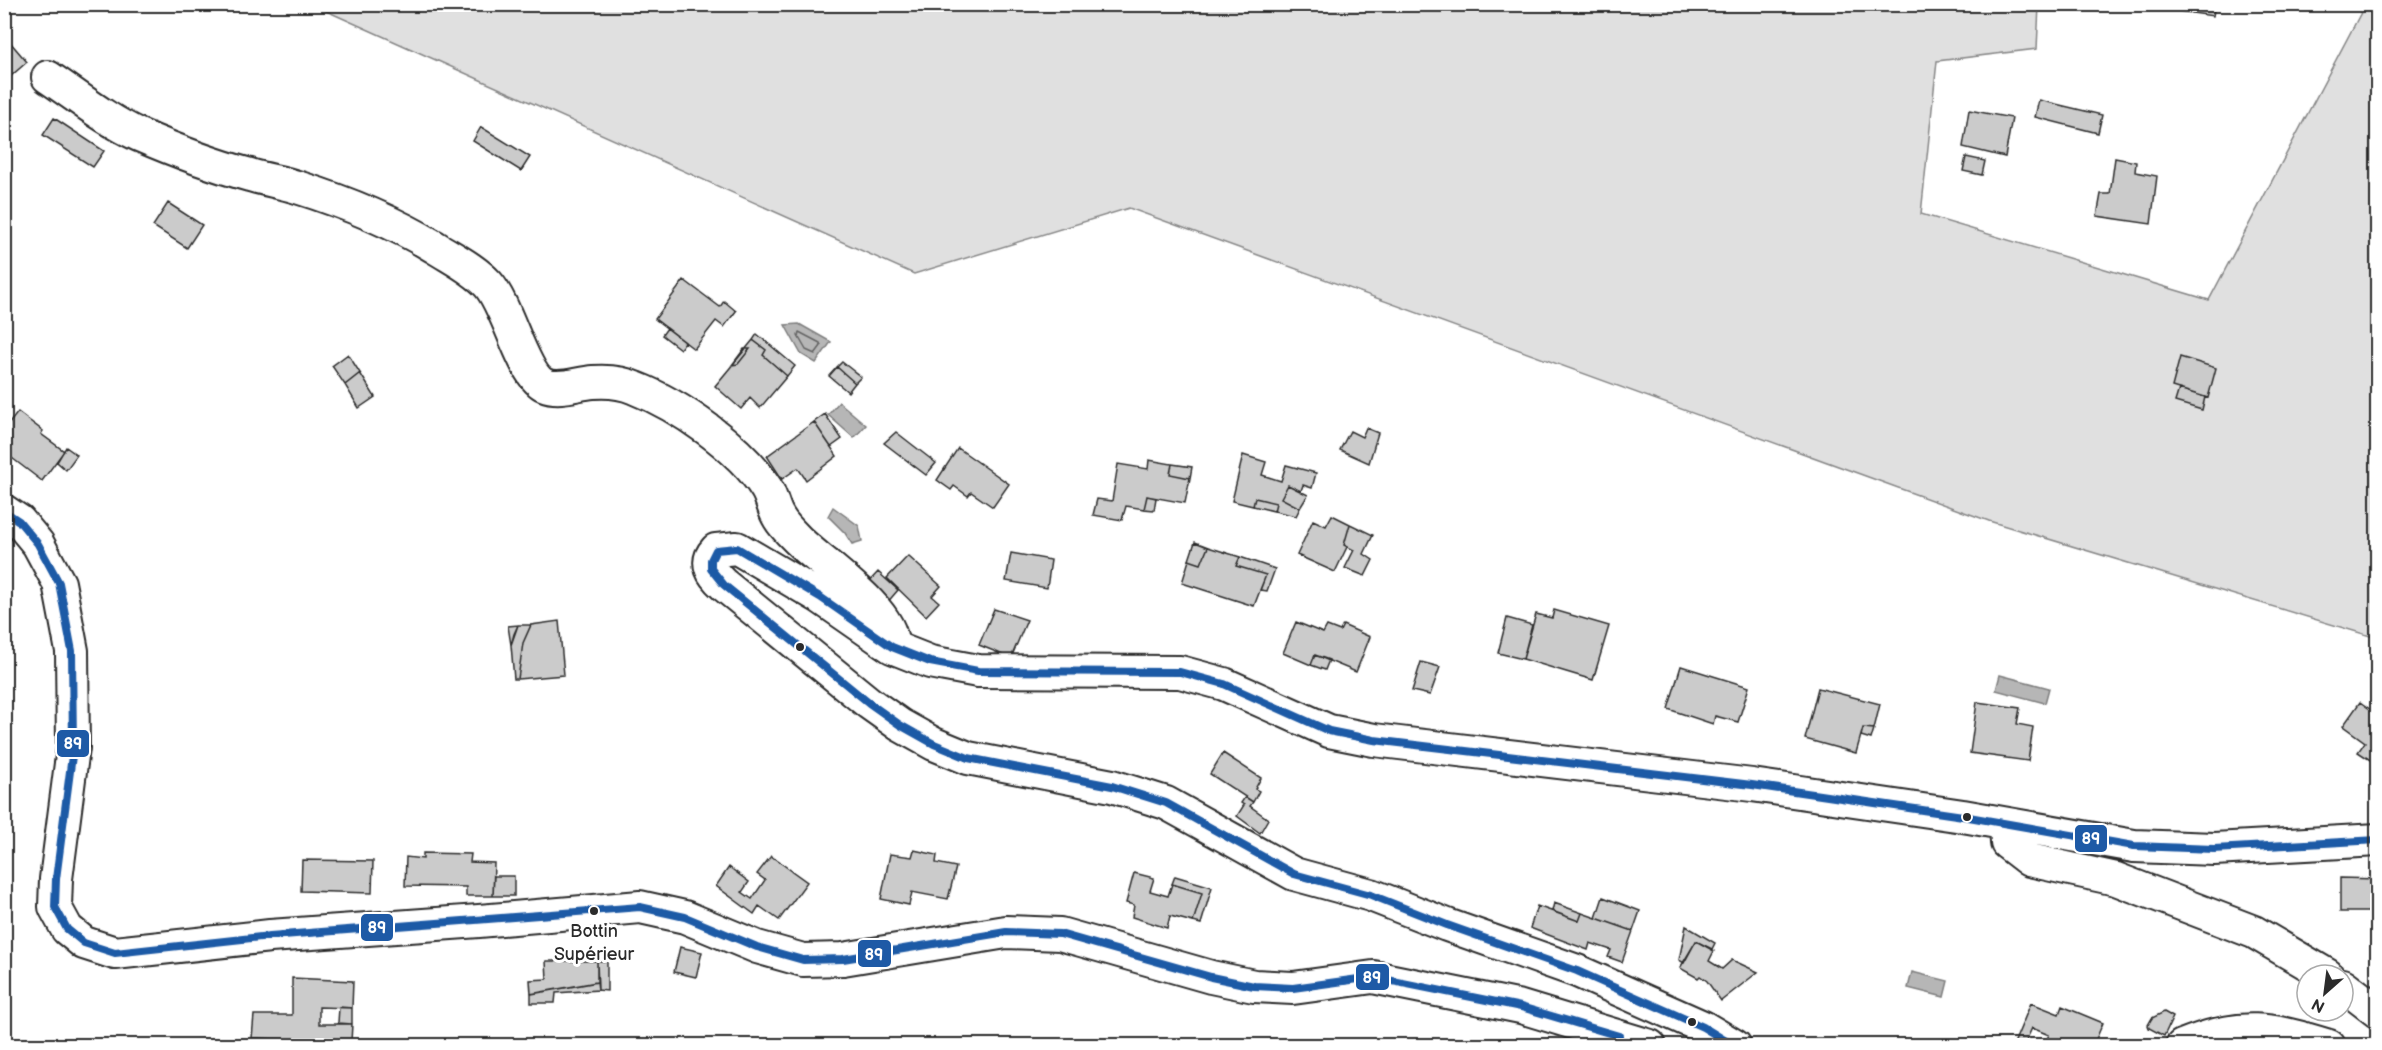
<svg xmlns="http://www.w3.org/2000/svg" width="2382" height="1050" viewBox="0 0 2382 1050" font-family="'Balsamiq Sans',sans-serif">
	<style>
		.green { fill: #e0e0e0; stroke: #868686; stroke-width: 1.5 }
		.water { fill: #b6b6b6; stroke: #7e7e7e; stroke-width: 1.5 }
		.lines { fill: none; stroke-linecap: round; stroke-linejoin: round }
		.shore { stroke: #636363; stroke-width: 1.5 }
		.building { fill: #cbcbcb; stroke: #2b2b2b; stroke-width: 1.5 }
		.minor-casing { stroke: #2b2b2b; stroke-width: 36 }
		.minor { stroke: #fff; stroke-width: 32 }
		.bus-1-casing { stroke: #fff; stroke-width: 12 }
		.bus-1 { stroke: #1e5aa6; stroke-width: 8 }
		.bus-dot { fill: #2b2b2b; stroke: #fff; stroke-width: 2 }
		.labels { text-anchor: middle; stroke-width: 6; stroke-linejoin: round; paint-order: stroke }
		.bus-label { font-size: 18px; fill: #2b2b2b; stroke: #fff }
		.line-badge { stroke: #fff; stroke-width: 2 }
		.badge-label { font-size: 16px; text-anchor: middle; font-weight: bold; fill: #fff }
	</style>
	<rect width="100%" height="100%" fill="#fff"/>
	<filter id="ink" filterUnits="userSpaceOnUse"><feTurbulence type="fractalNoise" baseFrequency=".0167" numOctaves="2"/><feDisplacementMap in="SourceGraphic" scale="12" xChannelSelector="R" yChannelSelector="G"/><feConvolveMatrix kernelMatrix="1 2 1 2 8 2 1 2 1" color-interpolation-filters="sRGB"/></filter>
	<g filter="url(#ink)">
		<path class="green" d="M313,5h1726l-2,44 -100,12 -16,153 288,86 156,-295h12v633l-388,-117 -860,-313 -215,66z"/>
		<path class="water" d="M799,324l32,18 -15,21 -15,-9 -16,-29z
			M839,402l27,23 -12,13 -26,-23z
			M833,507l26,19 3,15 -10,3 -7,-11 -17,-17z
			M2000,675l49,13 -4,15 -49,-13z
			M1912,972l36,9 -4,16 -36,-9z"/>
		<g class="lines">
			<path class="shore" d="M799,332l21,11 1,3 -6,8 -9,-4 -8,-14z"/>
		</g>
		<path class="building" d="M2150,4h65l-2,12 -63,-9z
			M4,35l23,27 -23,20z
			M2039,100l63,15 -4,18 -63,-16z
			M1969,110l43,8 -7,39 -42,-10z
			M54,118l50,33 -11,16 -50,-32z
			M481,127l49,30 -9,14 -48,-30z
			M1966,157l19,4 -3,14 -19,-4z
			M2115,158l21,4 -1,10 22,4 -6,48 -54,-8 4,-22h9z
			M168,203l34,22 -15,23 -34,-22z
			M684,280l36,27 4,-6 12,10 -12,16 -8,-6 -22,28 -39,-30z
			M667,328l18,14 -5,7 -18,-14z
			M757,334l38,32 -8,10 -24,-21 3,-5 -13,-10z
			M753,340l13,10 -3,5 24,21 -27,32 -10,-10 -9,11 -26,-23z
			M744,349h6l-12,15 -6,1z
			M348,354l12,19 -15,12 -13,-19z
			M2180,357l36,11 -8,30 -36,-11z
			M842,362l19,15 -6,6 -18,-16z
			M837,367l18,16 -7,9 -19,-16z
			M360,373l15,24 -16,11 -14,-23z
			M2179,389l26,8 -3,13 -27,-8z
			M18,412l25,19 -2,3 23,17 -22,30 -38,-29v-22z
			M825,414l17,25 -11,8 -17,-25z
			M814,422l23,34 -31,24 -8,-12 -16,11 -15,-23z
			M1366,428l12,5 -9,30 -29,-13 10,-19 12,6z
			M896,432l40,31 -10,12 -42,-32z
			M66,447l11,8 -11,15 -9,-8z
			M958,448l51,36 -16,23 -22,-15 -3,4 -14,-10 -3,4 -14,-10z
			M1243,455l23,7 -4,13 19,6 5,-16 30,8 -4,15 -9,-3 -2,6 -13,-6 -7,13 19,10 -4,8 -22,-5 2,-8 -21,-5 -2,8 -21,-5z
			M1149,460l23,4 -2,10 20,4 -5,25 -38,-7 -3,13 -18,-3 -4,14 -29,-5 4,-16 15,2 6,-37 30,5z
			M1172,464l20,3 -2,11 -20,-4z
			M1288,485l20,10 -8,13 -19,-10z
			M1147,496l9,2 -2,12 -10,-1z
			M1255,498l21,5 -2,8 -21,-5z
			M1332,515l18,9 -6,21 3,2 -12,25 -38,-17 16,-35 13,6z
			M1350,524l23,11 -9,19 9,6 -8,16 -20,-8 9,-18 -10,-5z
			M1195,542l13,5 -7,17 -12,-4z
			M1208,547l32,10 -4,9 30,9 -12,31 -72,-23 7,-23 12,4z
			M1011,553l40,7 -4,28 -41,-7z
			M908,556l33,30 -9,10 7,6 -13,14 -39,-38z
			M1240,557l35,12 -8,22 -7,-1 6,-15 -30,-9z
			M878,572l20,18 -12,14 -21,-18z
			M994,609l33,11 -16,38 -32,-13z
			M1554,610l55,16 -16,54 -70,-21 13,-45 16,4z
			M1507,618l25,7 -9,34 -25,-6z
			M559,621l5,54 -46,4 5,-36 8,-18z
			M1296,622l27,11 4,-7 13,5 3,-6 27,12 -14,35 -41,-17 -4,10 -28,-12z
			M518,625l-4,9 -3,11 -3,-19z
			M518,625h13l-8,18 -5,36h-4l-3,-34z
			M1315,655l14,5 -4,10 -14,-5z
			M1421,662l19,5 -10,28 -18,-4z
			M1681,666l68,21 -11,35 -23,-6 -2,8 -45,-15z
			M1818,688l62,16 -6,25 -11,-1 -7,25 -51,-14z
			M1977,702l43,6 -3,16 16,3 -5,34 -58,-8z
			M2360,702l18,13v50l-20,-13 7,-10 -22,-16z
			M1863,728l11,1 -3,10 -10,-3z
			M1223,753l38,25 -6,11 4,2 -6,11 -43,-28z
			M1245,797l8,5 -3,4 18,13 -8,14 -23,-17 7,-11 -3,-2z
			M914,850l23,5 -1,8 20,4 -8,32 -36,-7 -3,13 -28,-6 9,-45 22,3z
			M423,853l48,1 -1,8 24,1 -1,33h-27v-9l-61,-1 1,-29 17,2z
			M771,856l36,26 -28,38 -20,-14 -5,8 -38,-28 13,-19 20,15 -7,10 10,7 13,-19 -8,-6z
			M302,860l71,1 -1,32 -71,-2z
			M1134,873l20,5 -4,13 18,5 4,-12 30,9 -9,29 -23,-6 -3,12 -35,-11 2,-12 -8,-2z
			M494,876h20v20h-21z
			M1175,876l37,11 -11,37 -8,-2 9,-29 -30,-9z
			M2340,878l38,1v41h-5l-1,-8h-32z
			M1603,897l37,14 -7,20 -37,-13z
			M1554,903l28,10 -3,8 -27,-10z
			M1537,906l42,15 3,-8 51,18 -11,31 -14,-5 3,-7 -21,-7 -2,7 -58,-22z
			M1686,926l29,17 -3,6 -16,-8 -12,22 -5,-3z
			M1696,941l18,10 -5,10 13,8 10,-9 26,12 -37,29 -14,-20 -7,-5 -2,2 -18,-10z
			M680,947l22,5 -6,25 -22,-5z
			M546,961h51v21l-66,12 -1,-14 17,-1z
			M597,961h10v30l-9,-1z
			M292,978l61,3 -1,27 -33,-1v17h33l-1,18 -99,-4 2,-23h38z
			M597,982l1,8 -42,3 -1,10h-24v-9z
			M2031,1003l28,11 3,-8 41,17 -10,23h-50l6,-11 -17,-7 -6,13 12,5h-25z
			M339,1007l13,1v16l-14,-1z
			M2164,1012l9,5 -9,19 -15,-8 -1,-3 4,-7z"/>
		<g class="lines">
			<g class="minor-casing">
				<path id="minor" d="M48,77c30,20 58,43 91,58 35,15 74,30 111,40 16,5 32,7 47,12 48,15 95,34 138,60 17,11 38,21 53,37 20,22 35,92 57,101 15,6 33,-2 48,-3 15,-1 29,0 42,6 44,17 106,60 131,100 6,9 7,21 13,30 4,7 11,14 17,20 25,26 95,70 96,105
					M4,511l15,10 19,23 21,39 13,68 1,97 -17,131 -1,28 12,22 17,14 31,10 155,-17 209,-15 161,-14 45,10 72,30 46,13 40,-1 163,-27 54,2 151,43 43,9 39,2 80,-11 148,30 129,39
					M2006,825l1,18 22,17 87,19 138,53 73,43
					M2343,985l35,27
					M1735,1046l-32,-19 -126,-56 -130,-46 -76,-30 -77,-21 -128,-71 -54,-17 -144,-28 -34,-14 -34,-19 -31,-22 -145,-118c-11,-10 -20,-22 -8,-35l21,-2 83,49 72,50 38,15 48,9 202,1 44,12 105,47 45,9 378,45 211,31 171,30 80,3 164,-9
					M2182,1046c58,-24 89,-18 147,0"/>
			</g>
			<use href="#minor" class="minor"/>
			<g class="bus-1-casing">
				<path id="bus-1" d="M4,511l15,10 19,23 21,39 13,68 1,97 -17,131 -1,28 12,22 17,14 31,10 155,-17 370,-29 45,10 72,30 46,13 40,-1 163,-27 54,2 151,43 43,9 39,2 80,-11 148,30 98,29
					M1734,1046l-31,-19 -126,-56 -130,-46 -76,-30 -77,-21 -128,-71 -54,-17 -144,-28 -34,-14 -34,-19 -31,-22 -145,-118 -13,-16v-9l5,-10 21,-2 83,49 72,50 38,15 48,9 202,1 44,12 105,47 45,9 378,45 211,31 171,30 80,3 164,-9"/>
			</g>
			<use href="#bus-1" class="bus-1"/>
		</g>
	</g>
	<g class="bus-dot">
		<circle cx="800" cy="647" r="5"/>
		<circle cx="1967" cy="817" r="5"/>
		<circle cx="594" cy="911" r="5"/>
		<circle cx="1692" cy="1022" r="5"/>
	</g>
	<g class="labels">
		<g class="bus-label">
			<text x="594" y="937">Bottin<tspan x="594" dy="23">Supérieur</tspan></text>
		</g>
	</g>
	<g class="line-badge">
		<rect x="56" y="729" width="34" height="29" rx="6" fill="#1e5aa6"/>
		<rect x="2074" y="824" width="34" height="29" rx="6" fill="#1e5aa6"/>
		<rect x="360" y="913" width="34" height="29" rx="6" fill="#1e5aa6"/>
		<rect x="857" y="939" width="35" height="29" rx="6" fill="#1e5aa6"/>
		<rect x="1355" y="963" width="35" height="28" rx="6" fill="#1e5aa6"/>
	</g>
	<g class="badge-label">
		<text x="73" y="749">89</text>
		<text x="2091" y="844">89</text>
		<text x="377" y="933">89</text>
		<text x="874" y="960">89</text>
		<text x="1372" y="983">89</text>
	</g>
	<rect width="2382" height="1050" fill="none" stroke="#fff" stroke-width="24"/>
	<rect x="12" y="12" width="2358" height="1026" fill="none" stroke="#2b2b2b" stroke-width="2" filter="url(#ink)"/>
	<g transform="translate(2325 993) rotate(208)"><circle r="28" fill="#ffffff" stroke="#aaaaaa" stroke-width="1.5"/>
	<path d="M0-4.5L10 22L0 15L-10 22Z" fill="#2b2b2b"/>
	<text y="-9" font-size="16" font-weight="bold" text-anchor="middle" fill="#2b2b2b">N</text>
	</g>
</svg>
